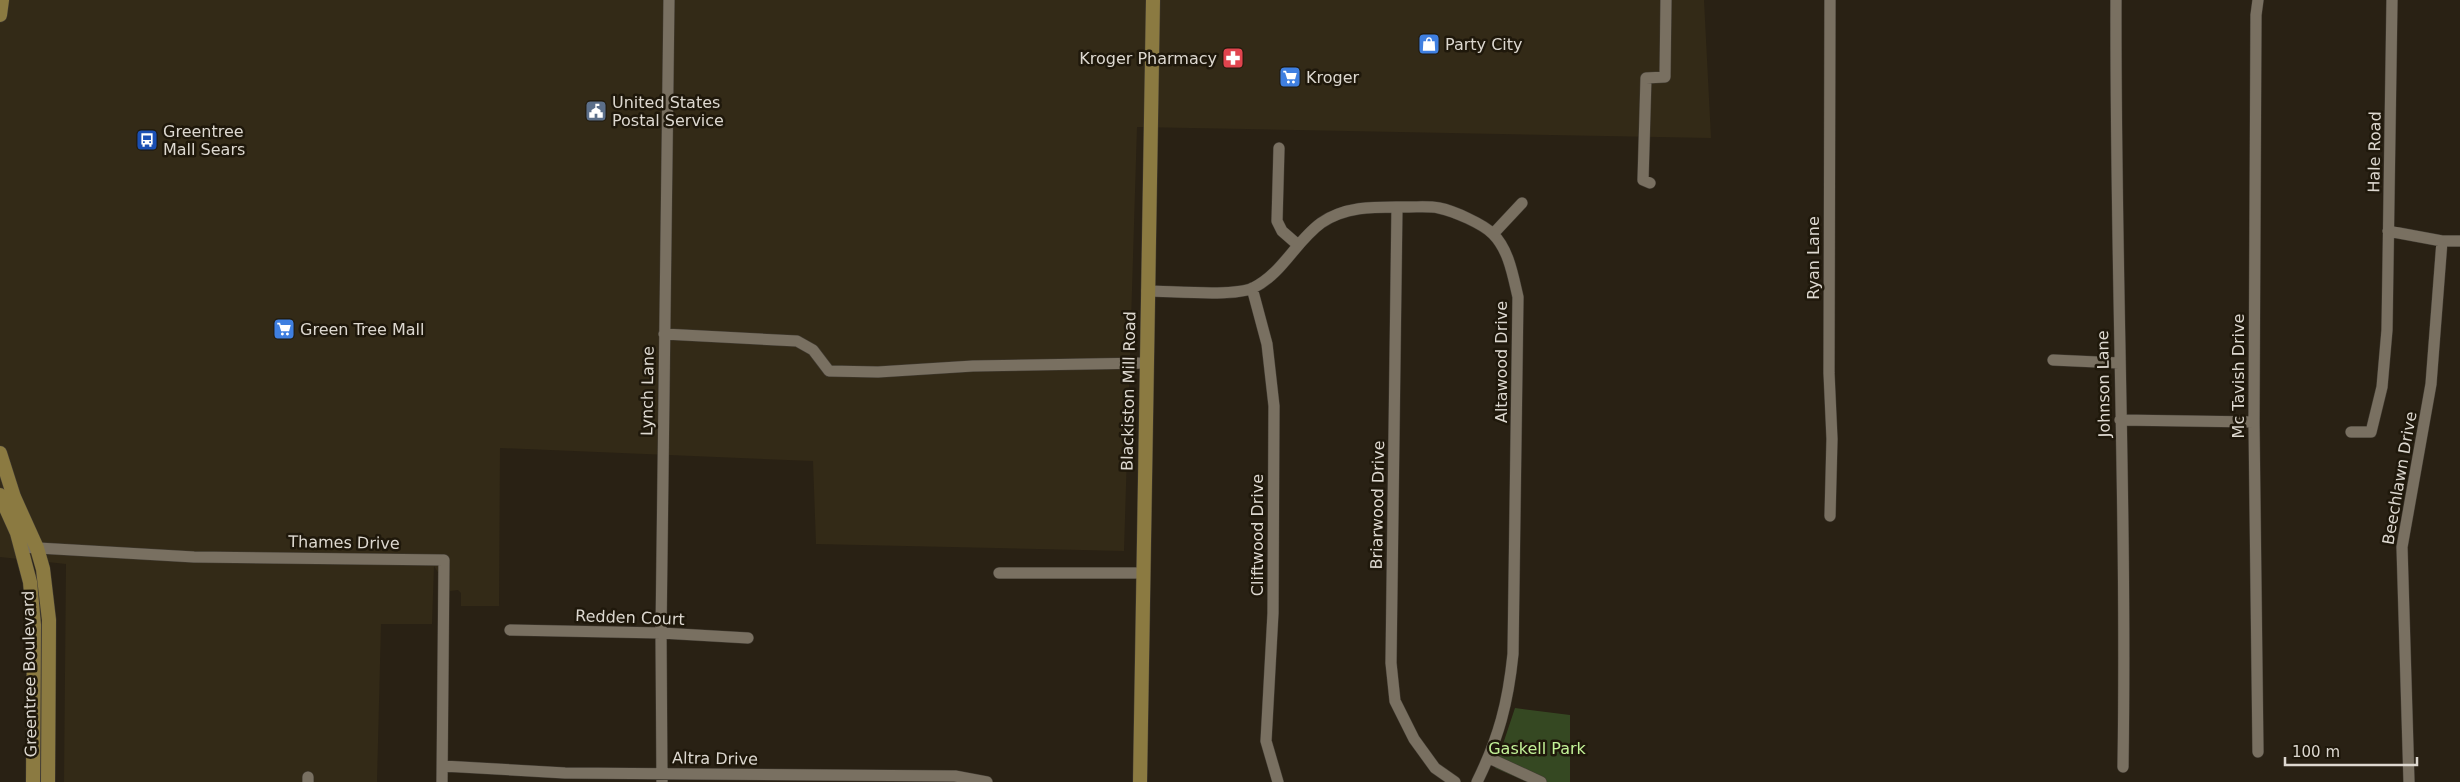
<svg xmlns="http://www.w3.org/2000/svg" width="2460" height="782" viewBox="0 0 2460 782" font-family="'DejaVu Sans',sans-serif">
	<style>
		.built { fill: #332a17 }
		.green { fill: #354822 }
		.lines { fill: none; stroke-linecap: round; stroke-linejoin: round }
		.minor-casing { stroke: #423c33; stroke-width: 12 }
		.major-casing { stroke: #423c33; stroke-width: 15 }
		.minor { stroke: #797061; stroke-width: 11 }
		.major { stroke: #8b7a41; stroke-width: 14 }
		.labels { text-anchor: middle; stroke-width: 5; stroke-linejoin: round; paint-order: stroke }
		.poi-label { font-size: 16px; fill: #ddd8d0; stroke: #1f180b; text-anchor: start }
		.street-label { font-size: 16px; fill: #ddd8d0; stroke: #1f180b }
		.park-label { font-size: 16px; fill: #c3f298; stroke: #1f180b }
	</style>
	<rect width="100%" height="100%" fill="#292114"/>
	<path class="built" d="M0,0h1704l7,138 -574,-11 -13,424 -308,-7 -3,-83 -313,-13 -1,158h-38v-13l-3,-3 -8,1 -16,-25 -2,58h-51l-4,158h-313l2,-218 -66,-7z"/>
	<path class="green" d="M1515,708l55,7v67h-43l-32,-14z"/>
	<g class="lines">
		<g class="minor-casing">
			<path id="minor" d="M2116,0c-1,256 11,512 7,767
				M1279,148l-2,73 5,10 16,14
				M1650,183l-7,-3 3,-102 19,-1 1,-77
				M1397,207l-6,456 4,38 19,38 21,29 20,14
				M2388,231l54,10h18
				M1493,234l29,-31
				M1252,288l15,56 7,62 -1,207 -7,128 12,41
				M1147,291c25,0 86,6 106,-3 30,-15 42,-46 68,-65 26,-18 57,-16 88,-16 10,0 20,-1 30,1 15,3 44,16 54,26 16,16 20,42 25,63l-5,357c-5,49 -14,83 -36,128
				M664,334l133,7 16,9 16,21 49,1 95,-6 173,-3
				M2053,360l66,3
				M2120,420l134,2
				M2351,432h20l11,-45 5,-57 5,-330
				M1830,516l2,-77 -3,-66 1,-373
				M21,547l173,10 250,3 -2,222
				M999,573h144
				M510,630l151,3 87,5
				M2258,752l-4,-330 2,-407 2,-15
				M1489,758l52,24
				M443,766l122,7 390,3 32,6
				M308,782v-5
				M662,782l-1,-149 8,-633
				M2409,782l-7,-235 29,-163 11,-143"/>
		</g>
		<g class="major-casing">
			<path id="major" d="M0,15l2,-15
				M0,453l14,44 23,51 6,21 6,51 -1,162
				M0,495l17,38 13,49 4,43 -1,157
				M1140,782l13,-782"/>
		</g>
		<use href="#minor" class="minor"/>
		<use href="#major" class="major"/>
	</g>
	<defs>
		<g id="shop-square" transform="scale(1.125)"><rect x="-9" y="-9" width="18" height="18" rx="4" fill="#3f7fe0" stroke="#1f180b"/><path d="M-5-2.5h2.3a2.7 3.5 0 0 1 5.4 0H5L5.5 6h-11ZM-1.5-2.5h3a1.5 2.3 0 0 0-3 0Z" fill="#fff"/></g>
		<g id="pharmacy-square" transform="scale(1.125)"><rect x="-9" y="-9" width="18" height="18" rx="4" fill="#e0444e" stroke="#1f180b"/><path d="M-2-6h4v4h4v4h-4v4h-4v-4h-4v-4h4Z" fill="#fff"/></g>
		<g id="supermarket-square" transform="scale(1.125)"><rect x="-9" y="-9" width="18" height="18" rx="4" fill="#3f7fe0" stroke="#1f180b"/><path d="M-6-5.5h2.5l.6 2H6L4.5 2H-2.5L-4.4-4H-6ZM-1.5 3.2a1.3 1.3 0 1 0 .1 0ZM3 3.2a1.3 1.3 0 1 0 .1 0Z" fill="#fff"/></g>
		<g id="civic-square" transform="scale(1.125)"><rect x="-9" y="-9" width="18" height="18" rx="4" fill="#5c6f8a" stroke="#1f180b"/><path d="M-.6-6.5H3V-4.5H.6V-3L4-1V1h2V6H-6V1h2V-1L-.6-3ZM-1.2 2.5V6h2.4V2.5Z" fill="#fff"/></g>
		<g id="bus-square" transform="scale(1.125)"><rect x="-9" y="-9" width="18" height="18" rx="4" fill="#1a4fb4" stroke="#1f180b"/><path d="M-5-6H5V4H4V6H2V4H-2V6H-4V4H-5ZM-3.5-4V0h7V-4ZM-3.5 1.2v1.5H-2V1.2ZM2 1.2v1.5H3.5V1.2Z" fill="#fff"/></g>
	</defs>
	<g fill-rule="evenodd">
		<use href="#shop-square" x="1429" y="44"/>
		<use href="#pharmacy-square" x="1233" y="58"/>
		<use href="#supermarket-square" x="1290" y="77"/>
		<use href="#civic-square" x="596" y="111"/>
		<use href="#bus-square" x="147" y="140"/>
		<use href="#supermarket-square" x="284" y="329"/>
	</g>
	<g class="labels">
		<g class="poi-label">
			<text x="1445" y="50">Party City</text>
			<text x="1217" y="64" text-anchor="end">Kroger Pharmacy</text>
			<text x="1306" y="83">Kroger</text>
			<text x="612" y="108">United States<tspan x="612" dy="18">Postal Service</tspan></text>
			<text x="163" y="137">Greentree<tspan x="163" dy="18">Mall Sears</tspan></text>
			<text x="300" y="335">Green Tree Mall</text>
		</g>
		<g class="street-label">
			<text transform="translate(2374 152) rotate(-89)" y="6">Hale Road</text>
			<text transform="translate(1813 258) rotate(-90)" y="6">Ryan Lane</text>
			<text transform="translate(1501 362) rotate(-90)" y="6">Altawood Drive</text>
			<text transform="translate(2238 376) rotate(-90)" y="6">Mc Tavish Drive</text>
			<text transform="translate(2103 384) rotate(-91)" y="6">Johnson Lane</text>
			<text transform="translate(647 391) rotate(-89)" y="6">Lynch Lane</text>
			<text transform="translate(1128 391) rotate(-89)" y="6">Blackiston Mill Road</text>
			<text transform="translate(2399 478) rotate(-80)" y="6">Beechlawn Drive</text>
			<text transform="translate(1377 505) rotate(-89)" y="6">Briarwood Drive</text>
			<text transform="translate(1257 535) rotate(-90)" y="6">Cliftwood Drive</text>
			<text transform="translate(344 542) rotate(1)" y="6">Thames Drive</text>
			<text transform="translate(630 617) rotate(2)" y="6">Redden Court</text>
			<text transform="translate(29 674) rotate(-91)" y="6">Greentree Boulevard</text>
			<text transform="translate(715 758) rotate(1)" y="6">Altra Drive</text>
		</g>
		<g class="park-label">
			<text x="1537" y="754">Gaskell Park</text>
		</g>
	</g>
	<path d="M2285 757v8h132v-8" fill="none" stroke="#ddd8d0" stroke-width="2.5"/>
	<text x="2292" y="757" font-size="15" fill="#ddd8d0" stroke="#1f180b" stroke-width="4" paint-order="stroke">100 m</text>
</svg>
